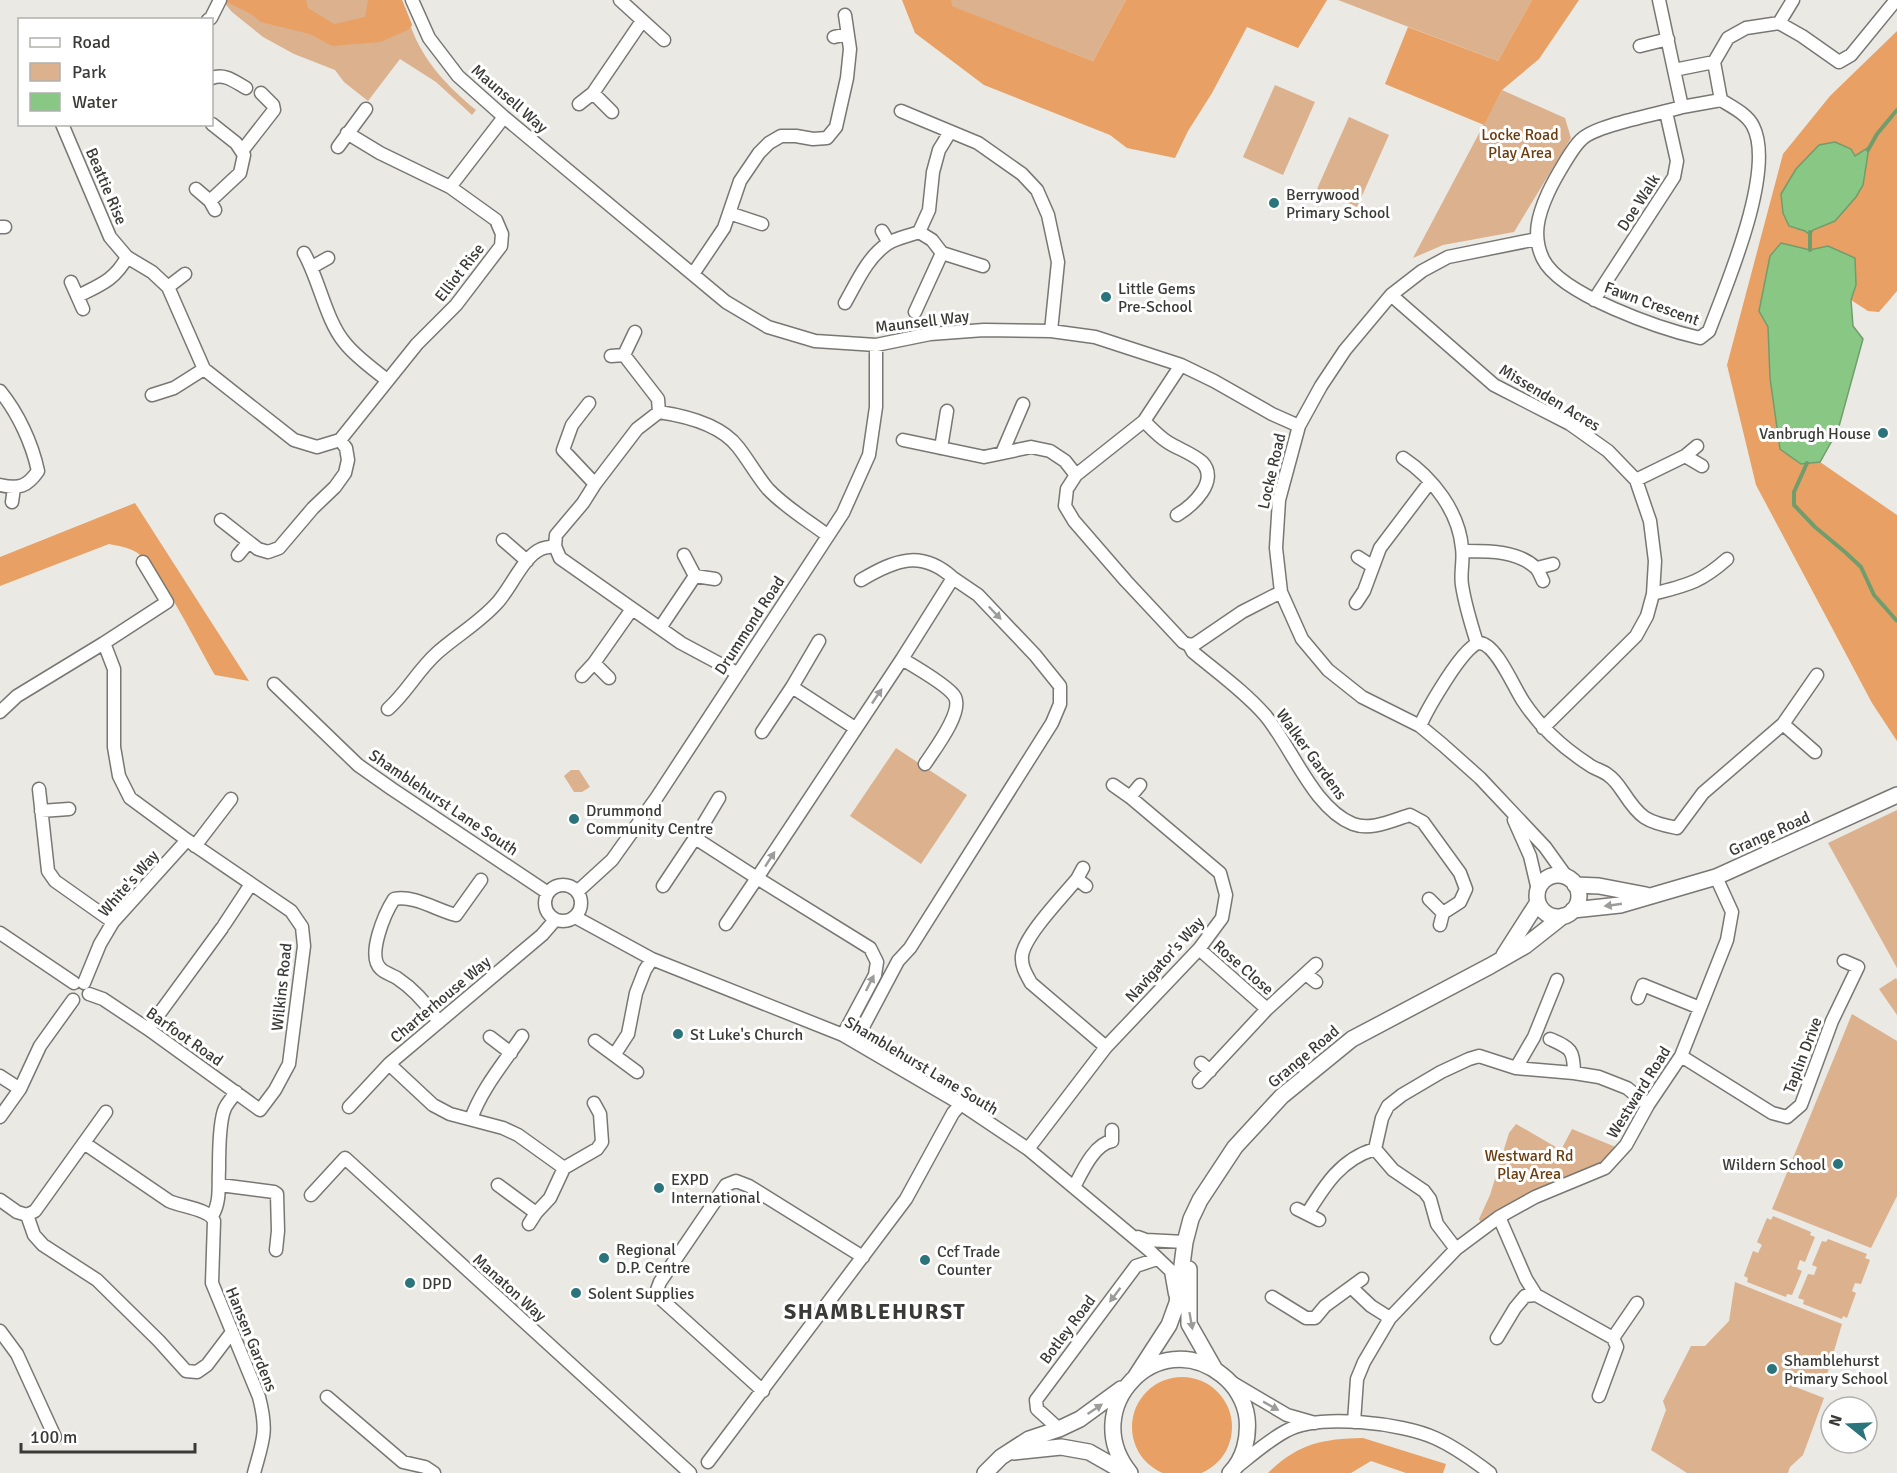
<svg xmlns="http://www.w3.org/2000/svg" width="1897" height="1473" viewBox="0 0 1897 1473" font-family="Signika,sans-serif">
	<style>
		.green { fill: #dcb18e }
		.forest { fill: #e8a064 }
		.water { fill: #88c884; stroke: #719d6d; stroke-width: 1.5 }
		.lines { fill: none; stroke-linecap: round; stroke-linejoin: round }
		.stream { stroke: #719d6d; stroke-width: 4 }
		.minor-casing { stroke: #787773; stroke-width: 15 }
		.major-casing { stroke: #787773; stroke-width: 18 }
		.minor { stroke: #fff; stroke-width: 12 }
		.major { stroke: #fff; stroke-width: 15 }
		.oneway { fill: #9c9c9b }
		.poi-dot { fill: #2b747c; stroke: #fff; stroke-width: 2 }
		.labels { text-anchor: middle; stroke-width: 6; stroke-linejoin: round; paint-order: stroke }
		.street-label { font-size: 16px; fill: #3a3a37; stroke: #fff }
		.park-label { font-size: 16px; fill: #6b3c0d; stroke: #fff }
		.poi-label { font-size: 16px; fill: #3a3a37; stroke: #fff; text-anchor: start }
		.district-label { font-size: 22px; font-weight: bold; letter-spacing: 1.5px; fill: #3a3a37; stroke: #fff }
	</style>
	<rect width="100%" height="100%" fill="#eae9e4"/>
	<path class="green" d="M222,0h180l10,25 -1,2c12,34 37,60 65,83l-4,5 -36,-33 -36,-23 -32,42 -24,-19 -9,-12 -41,-16 -31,-17 -31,-25z
		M951,0h175l-33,61 -142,-55z
		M1338,0h194l-34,61z
		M1275,85l40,17 -32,73 -40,-18z
		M1502,90l63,28 6,20 -57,94 -71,13 -30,13z
		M1349,117l40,18 -32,72 -40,-18z
		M896,748l71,47 -46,69 -71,-48z
		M571,770h8l11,17 -8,5h-8l-10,-16z
		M1897,810v158l-69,-125z
		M1896,978l1,2v35l-18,-26z
		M1852,1014l45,27v155l-26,52 -99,-39z
		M1516,1124l45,26 11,-21 46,19 -13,14 -98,44 -26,17 -2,-4 11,-24 19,-62z
		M1773,1216l38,16 -1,3 5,2 -10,25 -5,-2 -3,9 5,2 -10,24 -5,-1 -1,3 -39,-15 1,-4 -4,-2 9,-25 5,2 4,-8 -5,-3 10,-24 4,2z
		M1828,1239l39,15 -2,4 5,2 -9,24 -6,-1 -3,8 4,2 -9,25 -4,-2 -1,3 -39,-15 1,-4 -6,-2 10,-24 6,1 3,-8 -5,-2 10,-24 4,1z
		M1735,1282l107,42 -18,61 -34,-13 -2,12 36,14 -21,57 -13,12 -2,6h-101l-36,-23 15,-40 -3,-9 28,-55h14l24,-25z"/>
	<path class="forest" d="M223,0h83l2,8 26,16 31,-7 3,-17h34l10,25 -4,5 -28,12 -48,4 -22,-12 -49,-12 -10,-8z
		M902,0h49l1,6 141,55 33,-61h201l-29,48 -51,-21 -35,66 -24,38 -13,27 -48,-10 -17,-13 -126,-50 -69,-52z
		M1532,0h47l-40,59 -37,31 -18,35 -99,-41 23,-57 90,34z
		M1897,31v260l-18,21 -11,-1 -17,-11 5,-15 -28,-39 -18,4 -29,-7 -22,68 9,16 2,51 30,86 20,-2 77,53v226l-25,-38 -116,-218 -29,-120 56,-211 47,-58z
		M135,503l114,178 -34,-6c-16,-27 -56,-109 -79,-123 -9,-5 -17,-6 -27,-8l-109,42v-29z
		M1132 1427a50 50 0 1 1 100 0a50 50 0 1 1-100 0Z
		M1363,1438l83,26 -3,9h-37l-35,-12 -20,12h-83c31,-30 54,-34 95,-35z"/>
	<path class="water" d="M1835,142l16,7 4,7 14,-9 -6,38 -7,12 -21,24 -22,9 -3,5 -5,-4 -16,-5 -6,-13 -2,-19 15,-25 23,-24z
		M1781,243l29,7 18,-4 27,12 1,27 -5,15 2,26 10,13 -25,91 -18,32 -19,2 -21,-15 -10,-71 -2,-51 -9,-16 11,-55z"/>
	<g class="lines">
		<path class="stream" d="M1868,150l9,-16 20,-24
			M1810,250v-18
			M1807,463l-13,29v13l21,22 30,25 16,15 13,28 23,26"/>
		<g class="minor-casing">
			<path id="minor" d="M412,0l17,38 29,38 46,41 222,185 42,25 47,14 61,4 54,-11 54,-4 67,1 44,6 86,28 33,16 58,33 27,12
				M620,0l44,40
				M1659,0l15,70
				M208,20l3,-2 9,-18
				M1779,23l14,-23
				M834,37l13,-3
				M1640,46l28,-7
				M1714,62l14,-24 18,-10 33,-5 23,13 37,26 12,-7 45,-55
				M1714,62l7,38 -39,7 -8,-37z
				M212,78c13,-5 23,4 34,10
				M593,93l19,19
				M579,104l14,-11 49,-72
				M1682,107c-23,7 -86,18 -100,32 -9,7 -29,43 -34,54 -10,22 -16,43 -5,66 18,36 118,70 157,79l9,-7c17,-45 67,-161 44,-205 -6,-12 -21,-19 -32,-26
				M901,111l77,32 44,31 15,16 11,25 10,47 -7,69
				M62,124l48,113 17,20 25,15 16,15 36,82 90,71 23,7 23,-7 77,-96 39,-39 45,-59 1,-12 -6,-14 -46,-33 -70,-34 -33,-20
				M338,147l28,-38
				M242,151l32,-41 -1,-5 -12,-12
				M450,187l54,-70
				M196,189l14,12 5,9
				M210,201l30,-28 4,-18 -8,-12 -24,-19
				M729,213l33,11
				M0,227h5
				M882,231l7,12
				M919,232l13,8 10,13 41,13
				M1537,239l-89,18 -26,14 -31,24 -46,55 -24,36 -22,40 -20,74 -3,48 5,44 21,47 26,31 34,27 58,29 23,19 37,33 65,69 23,32
				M304,253c15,26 22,68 41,90 11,14 27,25 42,37
				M312,267l16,-9
				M693,274l31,-46 16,-47 19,-28 10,-10 12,-7h15l17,3 14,-1 9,-11 11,-49 3,-29 -5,-34
				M71,282l12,27
				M168,287l17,-13
				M1391,295l103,90 76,39 38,27 28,29 14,41 5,40 -2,33 -6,22 -11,20 -93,92
				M78,296c22,-11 37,-16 49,-39
				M1594,300l80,-123 3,-16 -11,-49
				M845,303c12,-21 22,-45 42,-59 9,-6 22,-8 32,-12l10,-22 4,-38 6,-22 11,-18
				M915,312l27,-59
				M624,355l11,-23
				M611,356l13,-1 34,44 1,13
				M1181,365l-37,56 -68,54 -9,14 -2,17 9,15 52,60 57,61 6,3 6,-1 47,-32 39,-20
				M0,391c18,22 32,52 38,80 -11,16 -19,18 -38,14
				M152,395l22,-7 30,-19
				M589,403l-17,22 -9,25 32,34
				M1144,421c8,8 15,16 25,22 10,6 24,11 33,19 18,19 -10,44 -25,53
				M903,440l81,17 47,-10 19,4 15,10 11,14
				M941,448l6,-37
				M1002,453l21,-49
				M1685,456l17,10
				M1403,458c30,20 56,54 59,90 2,12 -2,25 0,37 3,20 9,39 15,58
				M1636,480l49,-24 12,-10
				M12,502l2,-14
				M221,520l37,29 10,3 11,-4 34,-40 22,-21 10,-14 3,-13 -2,-12 -6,-8
				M503,540l24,21
				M1463,551c24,0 54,-1 73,17 3,3 5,9 7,13
				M238,555l10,-12
				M1358,557l14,9
				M1537,568l16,-4
				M695,576l20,3
				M861,580c34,-20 60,-31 92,-2
				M1653,594c34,-9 47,-11 74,-35
				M1356,603l8,-12 16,-43 50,-66
				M660,628l35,-52 -11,-21
				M104,643l63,-41 -24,-40
				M1189,645l4,7c24,20 51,39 72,63 27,32 48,93 88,109 18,7 40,-4 57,-9l13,7 37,51 6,16 -6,13 -17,11 -14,-14
				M902,659c12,7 48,28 53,38 8,16 -21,53 -30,67
				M594,663l15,15
				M737,673l-56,-30 -121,-85 -5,-12 1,-11 27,-32 12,-19 42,-55 22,-17c27,4 62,13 79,35 11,14 19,29 30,42 17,18 39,31 59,46
				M582,676l12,-13 38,-54
				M274,684l84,81 34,24 156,104
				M792,687l63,41
				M388,709c20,-18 29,-38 49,-56 19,-17 42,-30 60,-50 14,-15 26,-46 44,-54 4,-2 10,-2 14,-3
				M0,712l17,-16 87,-53 10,26v78l5,29 11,22 57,42 104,71 11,16 2,19 -15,118 -14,26 -15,20 -112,-81 -45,-30 -14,-5
				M1783,724l32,28
				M1420,726c6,-14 45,-84 60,-83 17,2 34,45 43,58 17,26 39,46 65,63 6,5 14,6 20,11 6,4 11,11 15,17 17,26 23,30 54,36l26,-35 80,-69 34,-49
				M762,732l30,-45 27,-46
				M39,789l9,82 7,10 58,41
				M1130,797l10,-12
				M41,811l28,-2
				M1514,820l16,36 8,34
				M695,838l62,40 -31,46
				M195,846l36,-47
				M1077,879l6,-11
				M545 903a18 18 0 1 1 36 0a18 18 0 1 1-36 0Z
				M663,886l32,-48 24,-40
				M1086,886l-9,-7c-14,17 -53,57 -55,77 -1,10 4,18 9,27l75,64
				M577,892l35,-32 45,-63 186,-284 26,-58 7,-48v-62
				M575,917l77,42 191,76 118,69 67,45 122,102 21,20 4,23
				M224,925l27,-41
				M1440,925l3,-12
				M0,933l74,50
				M1199,949l68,60
				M1306,974l10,8
				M84,983l16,-39 13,-22 74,-82
				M1638,998l5,-13 57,23
				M438,1021c-11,-17 -23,-31 -41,-43 -5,-3 -12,-5 -16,-9 -15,-13 4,-56 13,-70 21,-4 42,11 62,16l25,-35
				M148,1029l74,-101
				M843,1035l32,-60 2,-13 -7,-14 -113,-70 145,-219 51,-81 25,17 57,60 25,31v18l-8,19 -142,225 -12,13 -43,81
				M490,1037l21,16
				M1550,1039c20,9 24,10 24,34
				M595,1041l42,31
				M615,1054l13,-20 8,-41 9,-23 7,-11
				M1681,1056l91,57 15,4 14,-12 31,-84 26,-54 -14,-6
				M1201,1063l9,8
				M389,1064l44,41 17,9 53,14 15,7 46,33
				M1516,1068l18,-31 23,-57
				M0,1076l20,13
				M1199,1082l68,-73 49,-45
				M349,1107l40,-43 153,-129 13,-15
				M0,1117l20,-28 20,-43 33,-46
				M471,1119c11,-31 33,-56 51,-83
				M84,1143l85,58c13,6 41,8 45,20l-2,62 47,114c9,35 4,43 -5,76
				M1028,1149l78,-102 93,-98 23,-31 4,-23 -6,-22 -90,-76 -17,-12
				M1375,1149l7,-31 6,-12 14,-11 39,-23 28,-13 10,-3 37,12 58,5 25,4 28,11 21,17
				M220,1185l54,7 3,2 1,37 -2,19
				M498,1185l38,28
				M1074,1187c8,-15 20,-43 38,-46v-11
				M311,1195l34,-37 345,315
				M0,1200l17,12 10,3 8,-4 71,-99
				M1297,1209l22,11
				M1307,1214c18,-29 34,-55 68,-65l18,21 31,21 6,8 7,25 19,25
				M27,1215l7,20 9,10 54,35 62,61 27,30 11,1 10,-7 25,-33
				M212,1216c9,-14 6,-31 7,-47 0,-15 0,-48 6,-61 3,-6 8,-11 11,-16
				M1499,1217l27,62 10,16 77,43 4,9 -18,49
				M529,1224l7,-11 14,-15 14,-30 33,-19 5,-7 -2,-28 -6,-11
				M1138,1237l8,3 39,2
				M1352,1288l19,18 19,12
				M1272,1297l34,21h9l10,-12 37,-27
				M0,1331l17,23 38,83
				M1497,1338l18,-30 10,-12 11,-1
				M1613,1338l24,-35
				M1231,1382l56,33 28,8
				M763,1391l-103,-93 -3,-8 3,-8 66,-97 10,-4 13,5 114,71
				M327,1397l76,65 22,5 9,6
				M1354,1422l3,-43 7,-17 26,-44 66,-69 43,-32 36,-20 70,-29 21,-23 22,-40 33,-49 46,-116 5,-28 -16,-35
				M1059,1429l-22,-20 -1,-9 100,-134 21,-7
				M708,1462l198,-263 47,-86 8,-9
				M1238,1466c15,-12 31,-26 48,-35 32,-18 117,-8 149,7 20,9 38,22 55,35"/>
		</g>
		<g class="major-casing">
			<path id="major" d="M1537 896a21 21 0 1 1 42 0a21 21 0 1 1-42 0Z
				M1575,885l24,1 47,9
				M1573,910l47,-5 96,-28 181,-82
				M1504,955l34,-53
				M1189,1269v55l25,44
				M1136,1376l33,-51 8,-22 8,-61 6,-23 9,-19 35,-53 47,-51 70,-57 138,-73 35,-20 38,-30
				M1014,1452l47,-5 28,5 37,21
				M985,1473l16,-16 28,-18 30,-10 21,-10 41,-30
				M1130,1473c-53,-65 28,-149 92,-98 13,10 23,26 25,43 2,20 -3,41 -17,55"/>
		</g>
		<use href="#minor" class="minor"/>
		<use href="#major" class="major"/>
	</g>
	<defs><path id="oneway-solid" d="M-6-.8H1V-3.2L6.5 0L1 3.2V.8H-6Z" transform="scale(1.5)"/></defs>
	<g class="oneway">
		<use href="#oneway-solid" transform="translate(995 613) rotate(46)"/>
		<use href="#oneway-solid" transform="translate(877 696) rotate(-56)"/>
		<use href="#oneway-solid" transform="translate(770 859) rotate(-57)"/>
		<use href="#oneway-solid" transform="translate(1613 905) rotate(172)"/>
		<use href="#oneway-solid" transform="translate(870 983) rotate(-63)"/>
		<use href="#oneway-solid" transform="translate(1115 1295) rotate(127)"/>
		<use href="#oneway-solid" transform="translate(1191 1321) rotate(80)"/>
		<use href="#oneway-solid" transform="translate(1271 1406) rotate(29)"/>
		<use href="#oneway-solid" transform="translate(1095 1409) rotate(-34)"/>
	</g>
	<g class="poi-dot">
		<circle cx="1274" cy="203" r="6"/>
		<circle cx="1106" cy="297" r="6"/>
		<circle cx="1883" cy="433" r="6"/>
		<circle cx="574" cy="819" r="6"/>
		<circle cx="678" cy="1034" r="6"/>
		<circle cx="1838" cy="1164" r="6"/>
		<circle cx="659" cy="1188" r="6"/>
		<circle cx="604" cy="1258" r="6"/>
		<circle cx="925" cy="1260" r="6"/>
		<circle cx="410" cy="1283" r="6"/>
		<circle cx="576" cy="1293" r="6"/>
		<circle cx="1772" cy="1369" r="6"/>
	</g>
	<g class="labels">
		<g class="street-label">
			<text transform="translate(510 98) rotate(41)" y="6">Maunsell Way</text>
			<text transform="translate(107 186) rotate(67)" y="6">Beattie Rise</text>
			<text transform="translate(1638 202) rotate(-57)" y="6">Doe Walk</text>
			<text transform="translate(459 272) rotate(-52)" y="6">Elliot Rise</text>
			<text transform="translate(1652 303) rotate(20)" y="6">Fawn Crescent</text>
			<text transform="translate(922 321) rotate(-7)" y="6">Maunsell Way</text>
			<text transform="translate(1550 397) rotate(31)" y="6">Missenden Acres</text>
			<text transform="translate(1271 471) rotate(-77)" y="6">Locke Road</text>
			<text transform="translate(749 625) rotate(-57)" y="6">Drummond Road</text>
			<text transform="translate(1312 754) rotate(54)" y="6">Walker Gardens</text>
			<text transform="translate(444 802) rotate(34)" y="6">Shamblehurst Lane South</text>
			<text transform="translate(1769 833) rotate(-24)" y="6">Grange Road</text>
			<text transform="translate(128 883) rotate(-49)" y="6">White's Way</text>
			<text transform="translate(1164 959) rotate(-48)" y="6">Navigator's Way</text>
			<text transform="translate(1244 967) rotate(41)" y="6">Rose Close</text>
			<text transform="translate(281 987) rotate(-84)" y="6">Wilkins Road</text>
			<text transform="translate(440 999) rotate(-40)" y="6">Charterhouse Way</text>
			<text transform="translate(185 1036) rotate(35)" y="6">Barfoot Road</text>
			<text transform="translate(1802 1055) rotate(-69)" y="6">Taplin Drive</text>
			<text transform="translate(1303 1056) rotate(-40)" y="6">Grange Road</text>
			<text transform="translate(922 1065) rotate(31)" y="6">Shamblehurst Lane South</text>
			<text transform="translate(1638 1092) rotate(-58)" y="6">Westward Road</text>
			<text transform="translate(510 1287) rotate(42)" y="6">Manaton Way</text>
			<text transform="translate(1067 1329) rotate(-53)" y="6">Botley Road</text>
			<text transform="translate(252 1339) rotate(68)" y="6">Hansen Gardens</text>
		</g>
		<g class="park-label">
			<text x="1520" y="140">Locke Road<tspan x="1520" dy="18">Play Area</tspan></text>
			<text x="1529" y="1161">Westward Rd<tspan x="1529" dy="18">Play Area</tspan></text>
		</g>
		<g class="poi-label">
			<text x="1286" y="200">Berrywood<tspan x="1286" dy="18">Primary School</tspan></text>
			<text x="1118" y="294">Little Gems<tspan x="1118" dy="18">Pre-School</tspan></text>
			<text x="1871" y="439" text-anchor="end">Vanbrugh House</text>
			<text x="586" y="816">Drummond<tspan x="586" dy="18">Community Centre</tspan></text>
			<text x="690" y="1040">St Luke's Church</text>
			<text x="1826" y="1170" text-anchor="end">Wildern School</text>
			<text x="671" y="1185">EXPD<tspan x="671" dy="18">International</tspan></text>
			<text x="616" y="1255">Regional<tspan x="616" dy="18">D.P. Centre</tspan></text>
			<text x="937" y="1257">Ccf Trade<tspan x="937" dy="18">Counter</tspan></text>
			<text x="422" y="1289">DPD</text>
			<text x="588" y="1299">Solent Supplies</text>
			<text x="1784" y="1366">Shamblehurst<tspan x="1784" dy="18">Primary School</tspan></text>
		</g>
		<g class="district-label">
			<text x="875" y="1319">SHAMBLEHURST</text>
		</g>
	</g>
	<rect x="18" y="18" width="195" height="108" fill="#ffffff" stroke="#b0b0af" stroke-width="1.5"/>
	<rect x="30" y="38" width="30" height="9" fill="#ffffff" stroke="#b0b0af" stroke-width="1.5"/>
	<text x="72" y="48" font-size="18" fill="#3a3a37">Road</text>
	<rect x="30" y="63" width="30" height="18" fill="#dcb18e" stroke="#b0b0af" stroke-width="1.5"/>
	<text x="72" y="78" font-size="18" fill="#3a3a37">Park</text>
	<rect x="30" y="93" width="30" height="18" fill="#88c884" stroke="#b0b0af" stroke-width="1.5"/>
	<text x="72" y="108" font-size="18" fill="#3a3a37">Water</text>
	<g transform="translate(1849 1425) rotate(288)"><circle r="28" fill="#ffffff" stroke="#b0b0af" stroke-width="1.5"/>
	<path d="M0-4.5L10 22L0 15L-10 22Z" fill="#2b747c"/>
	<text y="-9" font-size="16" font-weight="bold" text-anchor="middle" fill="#3a3a37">N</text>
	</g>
	<path d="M21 1443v9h174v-9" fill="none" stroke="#3a3a37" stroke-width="3"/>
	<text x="30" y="1443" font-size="18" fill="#3a3a37" stroke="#ffffff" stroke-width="4.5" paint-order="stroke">100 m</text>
</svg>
